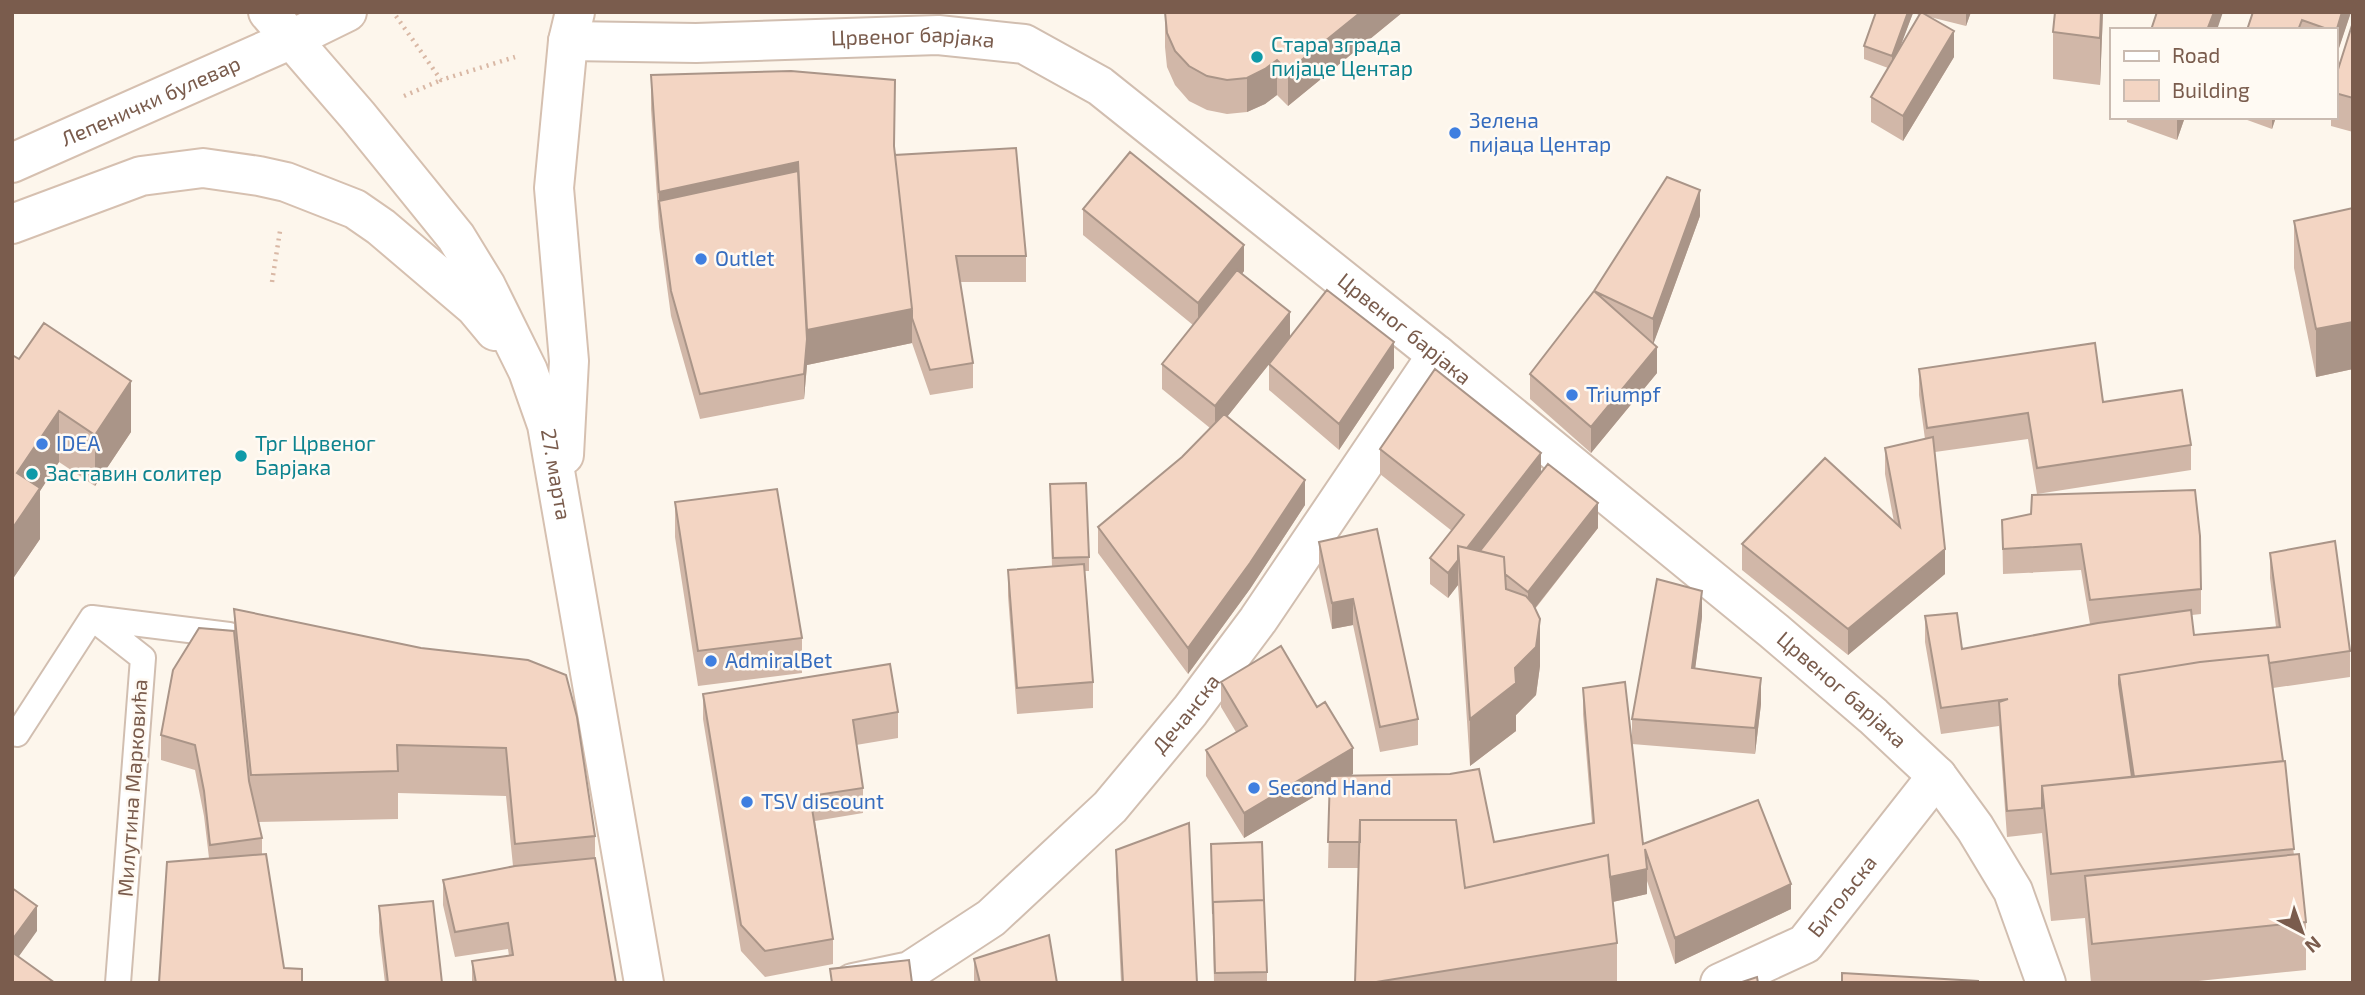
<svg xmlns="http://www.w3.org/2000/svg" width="2365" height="995" viewBox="0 0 2365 995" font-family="'Exo 2',sans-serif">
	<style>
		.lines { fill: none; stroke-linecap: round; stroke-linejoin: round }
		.lane-casing { stroke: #d1beb0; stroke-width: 28 }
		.street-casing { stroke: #d1beb0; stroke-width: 42 }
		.secondary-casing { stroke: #d6c0b0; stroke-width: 42 }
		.path { stroke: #d9b8a5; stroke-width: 4.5; stroke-dasharray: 2 5; stroke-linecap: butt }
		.lane { stroke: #fff; stroke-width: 24 }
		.street { stroke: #fff; stroke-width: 38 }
		.secondary { stroke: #fff; stroke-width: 38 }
		.wall { fill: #d1b7a8; fill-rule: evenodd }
		.shaded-wall { fill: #aa9588 }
		.building { fill: #f3d5c3; stroke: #aa9588; stroke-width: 2 }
		.culture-dot { fill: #0f9aa8; stroke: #fffaf3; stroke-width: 2.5 }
		.shop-dot { fill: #3f7fe0; stroke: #fffaf3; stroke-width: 2.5 }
		.labels { text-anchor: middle; stroke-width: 5; stroke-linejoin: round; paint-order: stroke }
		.street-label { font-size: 21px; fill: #7a5c4d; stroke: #fffaf3 }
		.culture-label { font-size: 21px; fill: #0d838f; stroke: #fffaf3; text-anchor: start }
		.shop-label { font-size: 21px; fill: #366cbe; stroke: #fffaf3; text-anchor: start }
	</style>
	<rect width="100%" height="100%" fill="#fdf6ec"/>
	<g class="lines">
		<g class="lane-casing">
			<path id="lane" d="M92,618l51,40 -25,325
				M17,734l75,-116 137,17"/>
		</g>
		<g class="street-casing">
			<g id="street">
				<path id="s1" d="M568,41l128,2 242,-8 86,9 76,42 337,269 337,276 99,85 64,60 38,52 38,63 33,92"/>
				<path id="s2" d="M853,983l57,-12 81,-53 119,-111 80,-96 68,-91 179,-265"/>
				<path id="s3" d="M1720,983l85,-39 132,-168"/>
			</g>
		</g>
		<g class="secondary-casing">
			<g id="secondary">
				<path id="s4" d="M268,12l90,104 98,121 30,49 42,85 19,54 97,558"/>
				<path id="s5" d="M12,163l280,-124 55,-27"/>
				<path d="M12,224l129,-48 62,-8 56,8 27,6 69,27 26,18 94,80 20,24"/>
				<path d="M564,455l5,-94 -15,-173 14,-147 7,-29"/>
			</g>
		</g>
		<path class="path" d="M396,16l45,64 74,-23
			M404,96l37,-16
			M272,282l8,-51"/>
		<use href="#lane" class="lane"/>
		<use href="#street" class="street"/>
		<use href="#secondary" class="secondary"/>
	</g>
	<path class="wall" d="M1165,12h238l-115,94 -11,-11 -12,9 -18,8 -20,2 -20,-4 -18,-9 -14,-16 -8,-18 -2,-20z
		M1876,12h95l-5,14 -36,-9 24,40 -51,84 -32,-19v-25l17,-29 -24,-9v-13zM1913,13l7,2 -21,34z
		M2103,12l-3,73 -47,-6v-47z
		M2253,12h98l-15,45 -1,-27h-88z
		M2353,22v110l-22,-6v-9h4v-38z
		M651,75l243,76 1,4 131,101v26h-66l13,81v25l-43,7 -18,-52 -105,22 -3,34 -104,20 -29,-103 -12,-89 -8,-118z
		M2127,117h58l-8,23 -50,-18z
		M2239,117h37l-4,12z
		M2353,208v161l-37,8 -22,-109v-47z
		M1083,209l161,62 -2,3 48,64 104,30 -55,82 -70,-60v-26l9,-11 -51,64 78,88 -55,84 -62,85 -90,-121v-26l84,-70 28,-29 -48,-39v-25l31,-39 -110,-90z
		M1700,216l-47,128 4,29 -66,80 -61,-54v-25l64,-83z
		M12,355l119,77 -36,54 -36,-24 -19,29v48l-28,41z
		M1919,369l184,33 88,43v25l-154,24 -9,-55 -93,13 10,122 -97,81 -106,-85v-26l152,-22 -9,-48v-26l40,-9 -6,-44z
		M1380,449l161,24 57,55 -63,81 5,57 -4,29 -20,20v16l-46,35 -12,-181 -10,13 -18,-14v-26l22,-27 -72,-57z
		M1050,498l39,59v14h-5l9,111v26l-76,6 -9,-118v-26l44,-3z
		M675,502l127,136v35l-104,13 -23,-149z
		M2031,514l170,75v25l-9,1 2,20 82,-8 -6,-49v-25l80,98v26l-77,11 21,167 12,67v48l-127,13h-88l-6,-65 -34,3 -9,-88 -35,4 -8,-111 -58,8 -16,-92v-26l37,33 128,-25 -9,-54 -78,4 -1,-54z
		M1377,529l41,190v26l-38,7 -27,-127 -21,4 -13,-61v-26z
		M234,609l187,39 174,188v22l21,125h-144v-22l37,-5 -1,-7 -53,8 -12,-52v-25l70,-14 -7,-70 -108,-3v26l-140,3 4,16v16l-103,129 50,-125 -5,-42 -9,-46 -34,-10v-25l73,-104z
		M1702,617l-7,51 66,36 -6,50 -123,-10 11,100 148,65 -116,55 -28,-83v13l-34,8 4,41v40h-262l4,-115h-31l2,-81 -86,51 -38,-62v-26l30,-18 -15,-25v-25l96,25 36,67 -4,2 145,66 98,-19 -9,-109v-26l49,54v-23z
		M703,694l195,18v26l-42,7 7,43v25l-48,8 18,118v25l-68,13 -24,-26 -38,-232z
		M1211,844l56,128v11h-53z
		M1116,850l81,133h-76l-5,-108z
		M379,906l63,77h-57l-6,-51z
		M974,959l83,24h-83z"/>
	<path class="shaded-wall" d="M1361,12h42l-115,94v-35z
		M1908,12l5,1 -21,56v-13z
		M1966,12h5l-5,14z
		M2101,12h2l-3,73v-47z
		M2214,12h9l-6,18h-10z
		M2342,12h9l-15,45v-25z
		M1954,31v26l-51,84v-25z
		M1277,60v35l-12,9 -18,8v-34z
		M2177,117h8l-8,23z
		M2272,117h4l-4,12z
		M798,162v34l-139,5v-9z
		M1700,190v26l-47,129v-26z
		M1244,245v26l-46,58v-26z
		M912,309v34l-105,22 -3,34v-25l3,-44z
		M1290,312v26l-75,94v-26z
		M2353,322v47l-37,8v-48z
		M1394,342v26l-55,82v-26z
		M1657,347v26l-66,80v-26z
		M131,381v51l-36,54v-51z
		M59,411v51l-19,29v48l-28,41v-51l5,-56z
		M1541,453v25l-60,77 -22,4z
		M1305,480v25l-55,84 -62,85v-26z
		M1598,503v25l-70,89v-25z
		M1945,549v25l-97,81v-26z
		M1458,560v25l-10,13v-25z
		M1702,591v26l-10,76v-25z
		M1353,599v26l-21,4v-26z
		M1540,619v47l-4,29 -20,20v16l-46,35v-47l45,-51z
		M1761,678v26l-6,50v-26z
		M1353,748v26l-109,64v-25z
		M1647,869v25l-182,42v-26z
		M1791,884v25l-116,55v-26z
		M37,906v25l-25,35v-26z"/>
	<path class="building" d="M1165,12h196l-73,59 -11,-11 -12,9 -18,9 -20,2 -20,-4 -18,-10 -14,-15 -8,-18z
		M1876,12h32l-16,44 -28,-10z
		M1921,12l33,19 -51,85 -32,-19z
		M2055,12h46l-1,26 -47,-6z
		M2157,12h57l-7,18h-56z
		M2253,12h89l-6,20 -1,-2h-5l-28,-10 -4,10h-51z
		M2353,22v76l-18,-5v-14z
		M791,71l104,9 -1,66 18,163 -105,21 -9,-168 -139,30 -8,-117z
		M1016,148l10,108h-70l17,107 -43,7 -18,-52v-9l-17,-154z
		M1130,152l114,93 -46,58 -115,-94z
		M798,171l9,168 -3,35 -104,20 -29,-103 -12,-90z
		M1667,177l33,13 -47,129 -59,-28 63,56 -66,80 -61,-53 64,-83z
		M2353,208v114l-37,7 -22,-108z
		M1237,270l53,42 -75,94 -53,-42z
		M1327,290l67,52 -55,82 -70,-60z
		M44,323l87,58 -36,54 -36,-24 -42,62 23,15 -28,41v-174l7,4z
		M2095,343l8,59 79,-12 9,55 -154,23 -9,-55 -101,15 -8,-59z
		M1435,369l106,84 -74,95 -9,-2v14l-10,13 -18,-15 34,-43 -84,-66z
		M1224,414l81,66 -55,83 -62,85 -90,-121 84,-70z
		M1933,437l12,112 -97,80 -106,-85 83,-86 75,69 -15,-79z
		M1548,464l50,39 -70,89 -23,-18 -1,-17 -24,-6z
		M1086,483l3,74 -36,1 -3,-74z
		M777,489l25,149 -104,13 -23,-149z
		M2195,490l5,46 1,53 -111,11 -9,-56 -78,5 -1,-29 29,-6 1,-19z
		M1377,529l41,190 -38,8 -27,-128 -21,4 -13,-61z
		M2335,541l15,110 -81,12 -1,-8 -68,7 -81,13v9l13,93 -90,9v22l-35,3 -8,-109 9,-3 -67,9 -16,-92 32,-3 5,36 136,-26 93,-13 3,25 86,-8 -10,-74z
		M1458,546l46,11 2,32 20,7 7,8 7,15 -4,28 -21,21 1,15 -46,36z
		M1084,564l9,118 -76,6 -9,-118z
		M1657,579l45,12 -10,77 69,10 -6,50 -123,-9z
		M234,609l187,39 107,12 38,15 11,42 18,119 -80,8 -9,-96 -109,-3 1,26 -147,4z
		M199,628l35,3 15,150 13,57 -52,7 -6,-54 -9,-46 -34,-10 12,-65z
		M1281,646l36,61 8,-5 28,46 -109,65 -38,-63 41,-24 -26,-44z
		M2268,655l15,106 -149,16 -15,-102 81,-13z
		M890,664l8,48 -45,8 10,68 -53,8 23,143 -68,12 -24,-26 -38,-231z
		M1625,682l18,162 115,-44 33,84 -116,54 -30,-89 2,20 -37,8 -2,-22 -143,33 -9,-68h-96v22h-32l2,-66 120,-2 29,-5 15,73 100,-19 -11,-135z
		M2285,761l9,88 -243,25 -9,-88z
		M1360,820h96l9,68 143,-33 9,88 -247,40h-15z
		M1189,823l8,160h-74l-7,-133z
		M1262,842l2,58 -51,2v12l-2,-70z
		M266,854l18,114 18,1v14h-143l8,-121z
		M2299,854l7,68 -214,22 -7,-68z
		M595,858l21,125h-140l-4,-22 41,-6 -5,-32 -53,9 -12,-52 72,-14z
		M12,888l25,18 -25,34z
		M1264,900l3,72 -52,1 -2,-71z
		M433,901l9,82h-54l-9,-77z
		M1049,935l8,48h-77l-6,-24z
		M12,952l43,31h-43z
		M909,960l3,23h-80l-2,-14z
		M1842,973l136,8v2h-136z
		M1757,977l1,6h-19z"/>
	<g class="culture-dot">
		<circle cx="1257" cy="57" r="7"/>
		<circle cx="241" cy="456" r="7"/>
		<circle cx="32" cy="474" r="7"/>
	</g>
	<g class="shop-dot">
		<circle cx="1455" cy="133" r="7"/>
		<circle cx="701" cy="259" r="7"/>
		<circle cx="1572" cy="395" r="7"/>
		<circle cx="42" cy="444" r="7"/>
		<circle cx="711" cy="661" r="7"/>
		<circle cx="1254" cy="788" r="7"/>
		<circle cx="747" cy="802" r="7"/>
	</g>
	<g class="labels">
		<g class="street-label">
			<text dy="7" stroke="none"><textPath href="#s1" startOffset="345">Црвеног барјака</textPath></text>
			<text dy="7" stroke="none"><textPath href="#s5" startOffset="152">Лепенички булевар</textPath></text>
			<text dy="7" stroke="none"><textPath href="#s1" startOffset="933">Црвеног барјака</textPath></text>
			<text dy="7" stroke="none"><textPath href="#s4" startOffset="553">27. марта</textPath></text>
			<text dy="7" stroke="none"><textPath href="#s1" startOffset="1500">Црвеног барјака</textPath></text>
			<text dy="7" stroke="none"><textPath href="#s2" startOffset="438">Дечанска</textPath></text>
			<text transform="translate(133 788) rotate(-86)" y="7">Милутина Марковића</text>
			<text dy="7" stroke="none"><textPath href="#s3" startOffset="154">Битољска</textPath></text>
		</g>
		<g class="culture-label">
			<text x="1271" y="52">Стара зграда<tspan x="1271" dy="24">пијаце Центар</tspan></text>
			<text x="255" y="451">Трг Црвеног<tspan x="255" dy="24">Барјака</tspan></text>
			<text x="46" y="481">Заставин солитер</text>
		</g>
		<g class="shop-label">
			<text x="1469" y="128">Зелена<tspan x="1469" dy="24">пијаца Центар</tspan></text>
			<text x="715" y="266">Outlet</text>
			<text x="1586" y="402">Triumpf</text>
			<text x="56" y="451">IDEA</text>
			<text x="725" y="668">AdmiralBet</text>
			<text x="1268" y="795">Second Hand</text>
			<text x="761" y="809">TSV discount</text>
		</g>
	</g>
	<rect width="2365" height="995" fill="none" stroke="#7a5c4d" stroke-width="28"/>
	<rect x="2110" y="28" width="228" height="91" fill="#fffaf3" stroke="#cabbb1" stroke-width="2"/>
	<rect x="2124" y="51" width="35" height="10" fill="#ffffff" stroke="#cabbb1" stroke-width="2"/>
	<text x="2172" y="63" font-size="21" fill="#7a5c4d">Road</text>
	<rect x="2124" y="80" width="35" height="21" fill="#f3d5c3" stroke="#cabbb1" stroke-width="2"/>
	<text x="2172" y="98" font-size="21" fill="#7a5c4d">Building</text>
	<g transform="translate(2302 932) rotate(139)" stroke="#fffaf3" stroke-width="5" paint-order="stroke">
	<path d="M0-5L12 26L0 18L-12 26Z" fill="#7a5c4d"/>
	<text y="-10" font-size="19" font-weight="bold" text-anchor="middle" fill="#7a5c4d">N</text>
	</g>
</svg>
